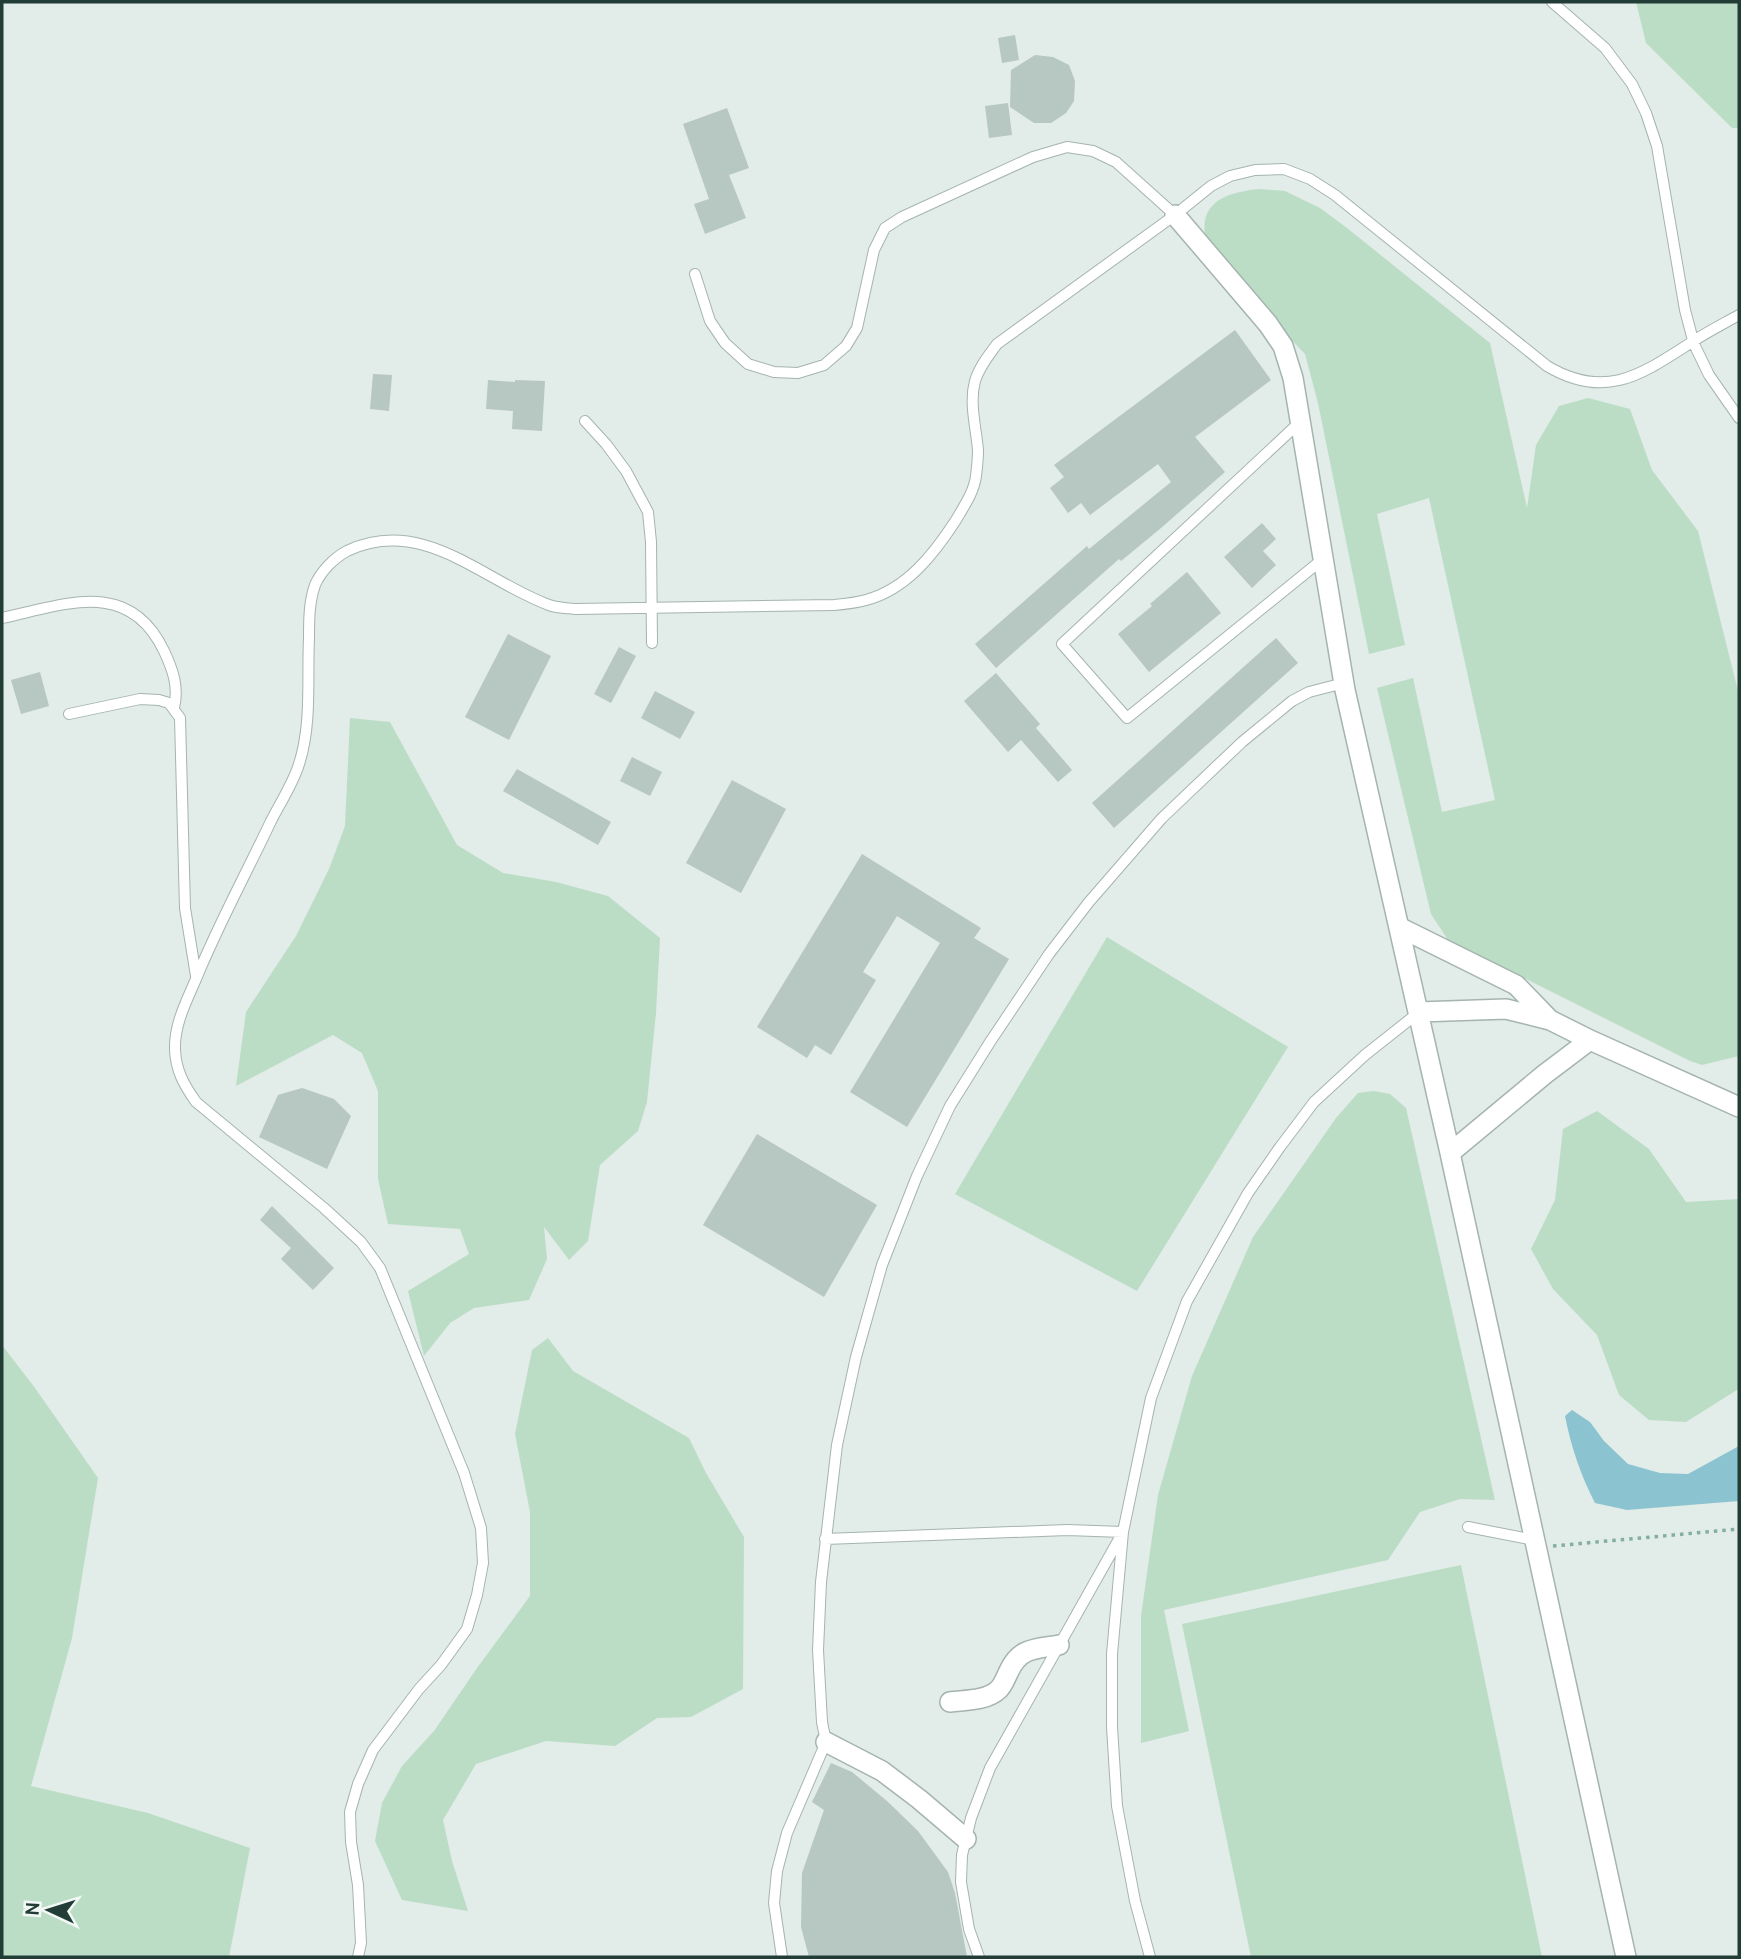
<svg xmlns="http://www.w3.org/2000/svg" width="1741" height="1959" viewBox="0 0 1741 1959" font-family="Cabin,sans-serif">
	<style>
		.green { fill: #bbddc5 }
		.water { fill: #8bc4d0 }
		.building { fill: #b7c7c1 }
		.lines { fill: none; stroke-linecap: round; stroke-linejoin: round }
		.lane-casing { stroke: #a5b4af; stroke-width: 12 }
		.street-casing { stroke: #a5b4af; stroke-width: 22 }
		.path { stroke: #83afa2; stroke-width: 3.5; stroke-dasharray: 3.5 5; stroke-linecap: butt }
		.lane { stroke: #fff; stroke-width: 10 }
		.street { stroke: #fff; stroke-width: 19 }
	</style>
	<rect width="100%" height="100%" fill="#e2ece8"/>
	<path class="green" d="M1636,2h103v126h-7l-86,-85z
		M1259,189l26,2 35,17 27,20 143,115 37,165 9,-63 23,-39 29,-8 42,11 22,61 46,61 41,164v361l-37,9 -12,-4 -242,-121 -17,-26 -54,-226 36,-10 29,134 53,-12 -66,-302 -52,16 28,131 -36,9 -51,-251 -13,-49 -47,-49 -53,-70c-5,-35 25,-43 54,-46z
		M350,718l40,4 67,123 46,28 53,9 52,14 52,42 -4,75 -9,89 -9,29 -38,34 -12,76 -19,19 -25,-33 3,32 -18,41 -55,8 -24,15 -26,33 -16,-65 61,-37 -9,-25 -72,-5 -10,-45v-88l-16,-38 -29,-18 -97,51 10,-74 50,-76 33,-67 16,-43z
		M1107,937l181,110 -151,244 -182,-97z
		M1374,1091l16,3 16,14 89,392 -35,-1 -40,13 -32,48 -224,50 25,121 -48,12v-127l17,-121 34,-119 61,-139 83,-119 22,-25z
		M1597,1111l52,38 37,53 53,-3v192l-2,-1 -51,32 -37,-2 -30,-25 -22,-60 -44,-46 -22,-40 24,-49 8,-71z
		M548,1338l25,33 116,67 17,35 38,64 -1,152 -52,28 -34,1 -42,28 -69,-5 -70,23 -33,56 9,41 16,50 -66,-11 -27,-59 7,-38 20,-37 32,-35 43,-63 53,-72v-84l-15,-78 17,-84z
		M2,1345l33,43 63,90 -26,160 -41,148 117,27 102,35 -21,109h-227z
		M1461,1565l81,392h-291l-69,-333z"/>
	<path class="water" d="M1572,1410l18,12 14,19 24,23 32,9 28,1 51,-28v55l-112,9 -32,-7c-14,-27 -24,-56 -30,-87z"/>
	<path class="building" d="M1015,35l4,25 -17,3 -4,-25z
		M1035,55l18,2 16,8 6,16 -1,20 -8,12 -15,10h-17l-24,-16 1,-37z
		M1008,103l4,32 -23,3 -4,-32z
		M727,108l22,60 -20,7 17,43 -41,16 -11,-30 15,-5 -26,-75z
		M1235,330l36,50 -76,57 30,35 -64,56 -40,33 -2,-2 -123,109 -21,-24 112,-98 2,3 82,-67 -13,-18 -68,51 -9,-12 -13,10 -18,-25 14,-11 -10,-12z
		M373,374l19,1 -3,36 -19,-2z
		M488,380l27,2v-2l30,1 -3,50 -30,-2 1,-18 -27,-2z
		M1262,523l14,16 -13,12 13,14 -24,23 -28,-31z
		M1187,572l34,41 -72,59 -31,-38 34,-28 -2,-2z
		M508,634l43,22 -42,84 -44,-23z
		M1276,638l22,25 -184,165 -22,-25z
		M619,647l17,9 -25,47 -17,-9z
		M40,672l9,34 -28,8 -10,-34z
		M996,673l44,51 -4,4 36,42 -14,12 -37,-42 -13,12 -44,-51z
		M655,691l40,21 -15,27 -39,-21z
		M632,757l30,15 -12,24 -30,-15z
		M517,769l94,53 -13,23 -95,-54z
		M732,780l54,29 -45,84 -55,-30z
		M862,854l119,74 -7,10 35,21 -102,168 -57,-35 90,-149 -43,-27 -34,56 13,8 -45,75 -16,-10 -8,13 -50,-31z
		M302,1088l32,11 17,17 -24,53 -68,-32 19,-42z
		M757,1134l120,71 -53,92 -121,-72z
		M272,1206l62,62 -21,22 -32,-31 10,-11 -31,-28z
		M831,1763l21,9 35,29 31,30 30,41 7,21 12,64h-158l-8,-30 1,-54 22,-63 -12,-8z"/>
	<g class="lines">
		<g class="lane-casing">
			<path id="lane" d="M1552,2l53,46 27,36 14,29 11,33 28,164 9,34 15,31 30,43
				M695,274l15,47 15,22 23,21 26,8 24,1 26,-8 22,-19 11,-18 17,-78 11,-22 17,-11 131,-60 34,-10 26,4 23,11 59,53
				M585,421l21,23 20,27 22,41 3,30 1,101
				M1300,422l-238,222 65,74 196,-159
				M2,618c62,-13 127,-41 162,33 9,19 15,36 10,57
				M69,714l71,-15 19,1 10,3 11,15 5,190 11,68
				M1468,1527l66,13
				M825,1539l242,-9 56,2 -133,236 -19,50 -9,37 -1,27 8,47 10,28
				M358,1957l3,-14 -3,-58 -7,-43 -1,-30 8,-28 15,-34 46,-61 22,-24 26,-36 10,-34 6,-32 -2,-35 -17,-55 -84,-205 -19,-26 -37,-34 -128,-106c-12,-17 -20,-31 -21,-52 -1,-25 11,-48 21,-71 22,-54 50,-105 75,-158 9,-18 22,-37 28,-57 13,-40 8,-85 10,-126 0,-18 0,-36 6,-53 6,-14 19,-27 32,-34 76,-36 136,30 202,54 8,3 17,3 26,4l259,-4c11,-1 22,-2 32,-5 41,-11 68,-46 90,-80 8,-14 18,-28 20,-44 1,-8 2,-18 2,-26 -2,-23 -9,-47 -3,-69 4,-14 14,-26 22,-37l178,-129 36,-29 19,-10 25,-6 29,-1 26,10 25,16 212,171c59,35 95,8 145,-24 15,-10 31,-18 47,-27
				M782,1957l-8,-54 3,-32 10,-38 39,-91 -4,-20 -4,-72 3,-68 16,-137 19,-88 26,-92 35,-89 33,-70 40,-64 59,-88 40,-52 73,-84 80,-76 50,-41 17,-9 35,-9
				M1150,1957l-15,-56 -18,-95 -5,-79v-73l11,-122 28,-134 36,-97 61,-108 32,-46 34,-45 51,-47 53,-42"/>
		</g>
		<g class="street-casing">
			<path id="street" d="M1175,215l93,109 15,22 10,32 52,312 105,463 176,804
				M1399,927l117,58 33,34
				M1419,1012l87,-3 44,11 40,20 149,67
				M1450,1153l95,-79 45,-34
				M950,1702c15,-2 36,-1 48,-12 5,-4 8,-13 11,-19 11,-24 27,-22 50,-26
				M826,1742l56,29 37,28 47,40"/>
		</g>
		<path class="path" d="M1553,1546l186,-17"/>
		<use href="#lane" class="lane"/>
		<use href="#street" class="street"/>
	</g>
	<rect width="1741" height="1959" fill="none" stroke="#223d36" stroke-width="7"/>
	<g transform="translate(49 1910) rotate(274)" stroke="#f2f8f6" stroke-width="5" paint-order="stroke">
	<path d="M0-5L12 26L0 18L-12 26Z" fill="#223d36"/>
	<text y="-10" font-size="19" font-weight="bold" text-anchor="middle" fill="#223d36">N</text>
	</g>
</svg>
